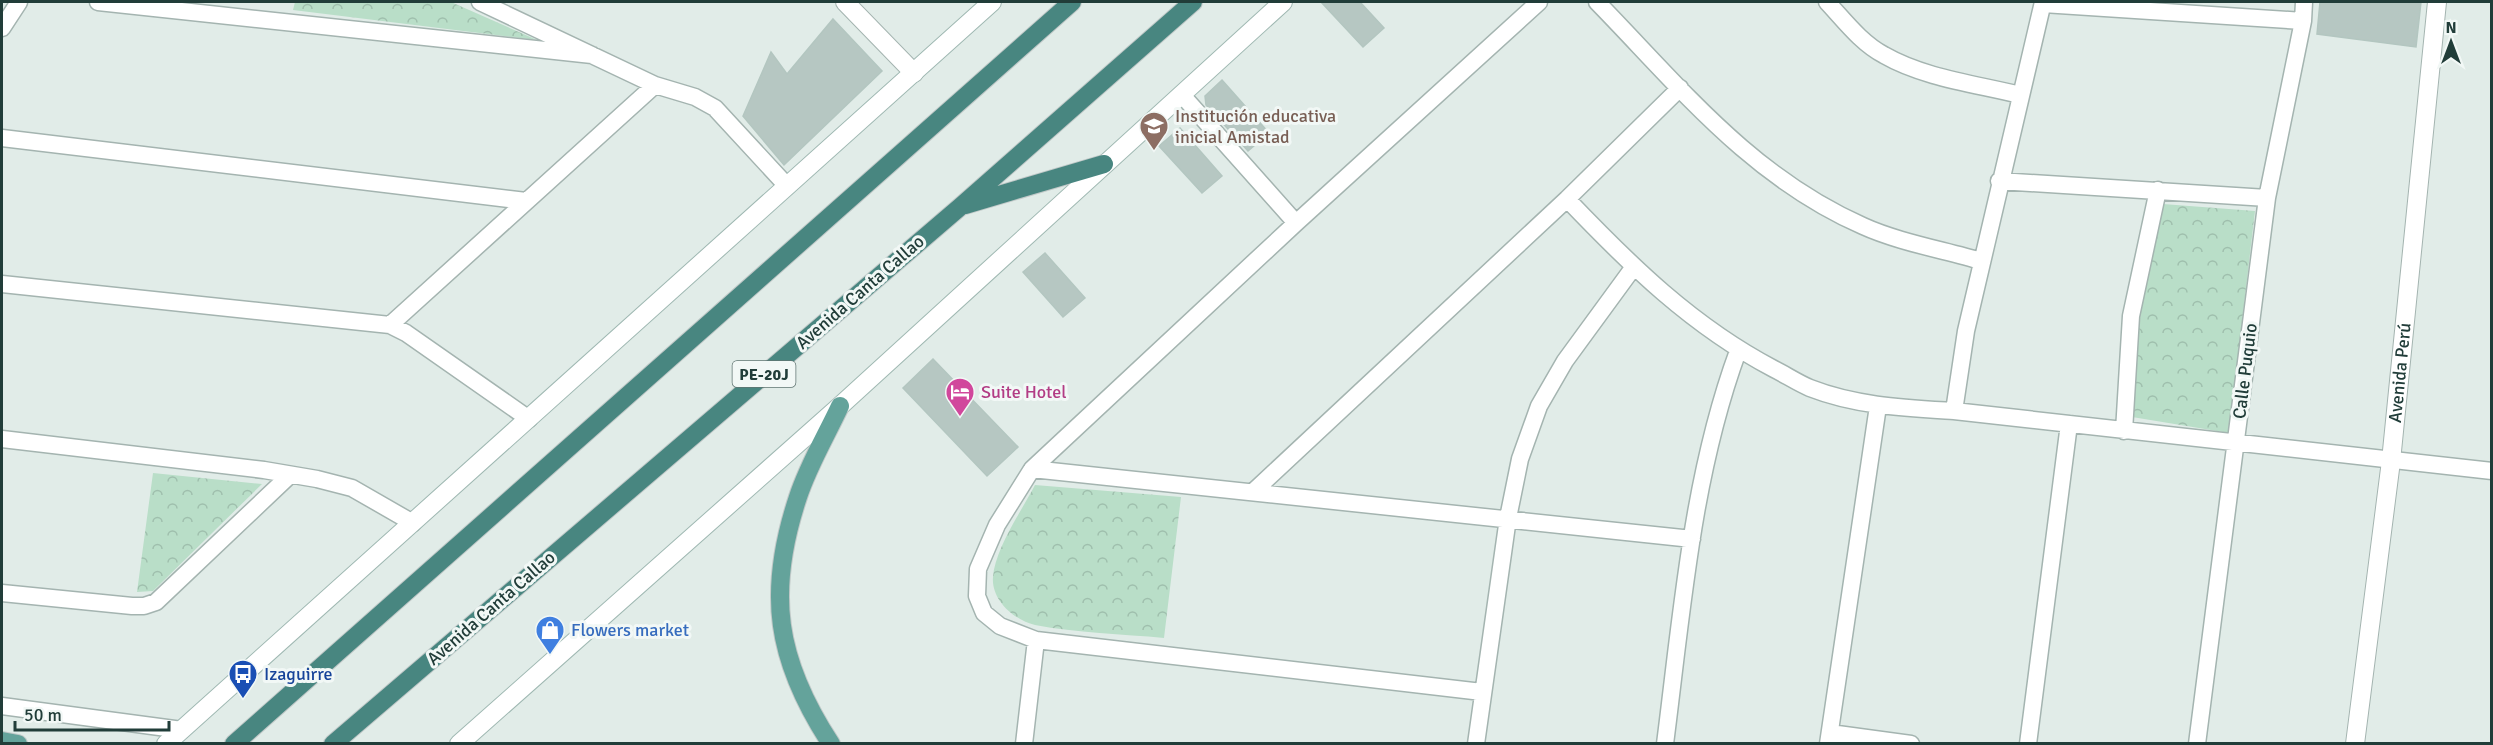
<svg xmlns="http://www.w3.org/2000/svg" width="2493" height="745" viewBox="0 0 2493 745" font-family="Signika,sans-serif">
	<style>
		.park { fill: url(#park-crowns) }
		.building { fill: #b6c7c2; stroke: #b3c6c0; stroke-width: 1.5 }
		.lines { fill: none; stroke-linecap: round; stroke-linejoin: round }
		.minor-casing { stroke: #a4b4b0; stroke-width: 19 }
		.tertiary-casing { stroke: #a4b4b0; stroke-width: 20 }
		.secondary-casing { stroke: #9fb8b2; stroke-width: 20 }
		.primary-casing { stroke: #c1c9c8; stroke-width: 20 }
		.trunk-casing { stroke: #c1c9c8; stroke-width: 20 }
		.minor { stroke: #fff; stroke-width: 16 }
		.tertiary { stroke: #fff; stroke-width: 18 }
		.secondary { stroke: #fff; stroke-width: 18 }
		.primary { stroke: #64a39b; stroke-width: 18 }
		.trunk { stroke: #488680; stroke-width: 18 }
		.labels { text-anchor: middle; stroke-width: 6; stroke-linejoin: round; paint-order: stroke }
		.shield { fill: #f2f8f6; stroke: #607572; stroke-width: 1.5 }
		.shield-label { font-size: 16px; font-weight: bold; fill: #213d39 }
		.education-label { font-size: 18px; fill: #785e54; stroke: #f2f8f6; text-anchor: start }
		.street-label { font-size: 18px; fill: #213d39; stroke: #f2f8f6 }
		.hotel-label { font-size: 18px; fill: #b23c85; stroke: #f2f8f6; text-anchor: start }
		.shop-label { font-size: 18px; fill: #366cbe; stroke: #f2f8f6; text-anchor: start }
		.transit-label { font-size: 18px; fill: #164399; stroke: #f2f8f6; text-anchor: start }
	</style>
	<defs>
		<pattern id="park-crowns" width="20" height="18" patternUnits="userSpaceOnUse" patternTransform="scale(1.5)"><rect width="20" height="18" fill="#b9dec8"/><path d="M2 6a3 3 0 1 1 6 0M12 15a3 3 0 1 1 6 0" fill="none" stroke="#9fbfad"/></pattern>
	</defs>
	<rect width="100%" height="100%" fill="#e1ece8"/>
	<path class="park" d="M295,2h156l86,38 -244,-30z
		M2163,204l92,7 -26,222 -103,-17 13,-109z
		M153,473l109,11 -109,107 -16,1z
		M1035,485l146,12 -17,141c-41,-4 -88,-5 -129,-13 -21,-5 -44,-25 -42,-48 2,-28 29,-67 42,-92z"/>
	<path class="building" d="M1321,2h39l24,26 -21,19z
		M2320,2h101l-5,45 -99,-13z
		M833,19l49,52 -98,94 -41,-49 28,-64 16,22z
		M1222,80l47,53 -21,18 -42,-46 -1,-9z
		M1180,128l42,48 -20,17 -43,-47z
		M1045,253l40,45 -22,19 -40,-45z
		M933,359l85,88 -31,29 -84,-88z"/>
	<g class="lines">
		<g class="minor-casing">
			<path id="minor" d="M98,2l494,53
				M480,2l175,83 40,12 20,11 72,78
				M1597,2c83,85 154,175 266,224 35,16 81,24 118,35
				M1827,2c17,18 34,41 57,53 40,23 92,29 136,40
				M2043,4l260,17
				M2,28l17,-26
				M1182,95l114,128
				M2,138l524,63
				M1999,181l268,17
				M1567,199c63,66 125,127 207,170 12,6 24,14 36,19 46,18 95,20 144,23l538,60
				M2,284l388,41 16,8 123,86
				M390,325l265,-240
				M1954,411l12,-80 77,-329
				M2124,431l7,-115 27,-126
				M2,439l262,31 53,9 35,9 61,35
				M1032,469l660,70
				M1254,491l313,-292 113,-111
				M2,593l130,13h12l12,-4 134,-127
				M1482,692l-446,-52 -36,-14 -16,-13 -7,-17 1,-27 19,-44 35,-56 264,-246 243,-221
				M2,706l180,24
				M1830,733l81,11
				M1024,744l12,-104
				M1476,744l32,-226 12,-59 19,-53 26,-45 68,-93
				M1665,744c17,-132 27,-268 73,-393
				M1828,744l50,-338
				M2028,744l41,-320
				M2197,744l70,-546 36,-177 1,-19"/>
		</g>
		<g class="tertiary-casing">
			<g id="tertiary">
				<path d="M845,2l69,71"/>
				<path id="s1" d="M2355,744l36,-283 46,-459"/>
			</g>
		</g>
		<g class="secondary-casing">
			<path id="secondary" d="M166,744l826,-742
				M459,744l381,-338 443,-404"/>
		</g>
		<g class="primary-casing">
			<path id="primary" d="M2,741l16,3
				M831,744c-55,-84 -65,-151 -33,-247 10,-31 28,-61 42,-91"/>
		</g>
		<g class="trunk-casing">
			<path id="trunk" d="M965,205l139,-41
				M234,744l838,-742
				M333,744l627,-537 233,-205"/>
		</g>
		<use href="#minor" class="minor"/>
		<use href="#tertiary" class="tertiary"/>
		<use href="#secondary" class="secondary"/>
		<use href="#primary" class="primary"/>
		<use href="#trunk" class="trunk"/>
	</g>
	<defs>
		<g id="school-pin" transform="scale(1.5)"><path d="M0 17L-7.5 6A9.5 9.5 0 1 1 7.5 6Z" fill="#8d6e63" stroke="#f2f8f6"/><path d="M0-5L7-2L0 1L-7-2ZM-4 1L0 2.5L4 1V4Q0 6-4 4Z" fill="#fff"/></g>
		<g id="hotel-pin" transform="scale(1.5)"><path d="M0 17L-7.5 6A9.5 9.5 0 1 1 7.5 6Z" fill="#d1479c" stroke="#f2f8f6"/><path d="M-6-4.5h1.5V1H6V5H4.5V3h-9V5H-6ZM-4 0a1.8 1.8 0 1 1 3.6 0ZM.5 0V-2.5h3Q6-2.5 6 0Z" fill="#fff"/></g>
		<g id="shop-pin" transform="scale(1.5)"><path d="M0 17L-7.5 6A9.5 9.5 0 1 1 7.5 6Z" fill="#3f7fe0" stroke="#f2f8f6"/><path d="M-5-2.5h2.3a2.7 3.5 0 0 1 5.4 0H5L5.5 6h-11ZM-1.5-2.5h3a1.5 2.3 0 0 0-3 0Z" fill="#fff"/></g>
		<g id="bus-pin" transform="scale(1.5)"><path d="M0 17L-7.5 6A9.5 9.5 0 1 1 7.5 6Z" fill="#1a4fb4" stroke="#f2f8f6"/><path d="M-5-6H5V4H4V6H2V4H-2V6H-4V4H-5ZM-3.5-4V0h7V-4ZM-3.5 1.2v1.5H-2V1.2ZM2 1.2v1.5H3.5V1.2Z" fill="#fff"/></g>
	</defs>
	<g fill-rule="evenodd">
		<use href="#school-pin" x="1154" y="126"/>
		<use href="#hotel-pin" x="960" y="392"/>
		<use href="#shop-pin" x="550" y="630"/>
		<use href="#bus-pin" x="243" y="674"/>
	</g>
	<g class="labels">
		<rect class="shield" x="732.5" y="361" width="63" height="26" rx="4.5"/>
		<g class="shield-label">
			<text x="764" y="380">PE-20J</text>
		</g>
		<g class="education-label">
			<text x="1175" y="122">Institución educativa<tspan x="1175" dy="21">inicial Amistad</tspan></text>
		</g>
		<g class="street-label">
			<text transform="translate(860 292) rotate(-41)" y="6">Avenida Canta Callao</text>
			<text transform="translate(2245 371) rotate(-83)" y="6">Calle Puquio</text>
			<text dy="6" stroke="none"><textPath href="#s1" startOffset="374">Avenida Perú</textPath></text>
			<text transform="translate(491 608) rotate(-41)" y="6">Avenida Canta Callao</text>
		</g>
		<g class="hotel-label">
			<text x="981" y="398">Suite Hotel</text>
		</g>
		<g class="shop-label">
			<text x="571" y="636">Flowers market</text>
		</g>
		<g class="transit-label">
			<text x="264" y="680">Izaguirre</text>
		</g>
	</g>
	<rect width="2493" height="745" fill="none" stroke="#213d39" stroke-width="6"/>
	<g transform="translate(2451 42)" stroke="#f2f8f6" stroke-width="4.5" paint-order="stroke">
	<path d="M0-4.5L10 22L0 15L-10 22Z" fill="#213d39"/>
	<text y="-9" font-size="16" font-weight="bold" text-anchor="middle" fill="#213d39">N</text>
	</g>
	<path d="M15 721v9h154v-9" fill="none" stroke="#213d39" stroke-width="3"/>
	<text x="24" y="721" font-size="18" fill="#213d39" stroke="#f2f8f6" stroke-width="4.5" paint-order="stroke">50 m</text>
</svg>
